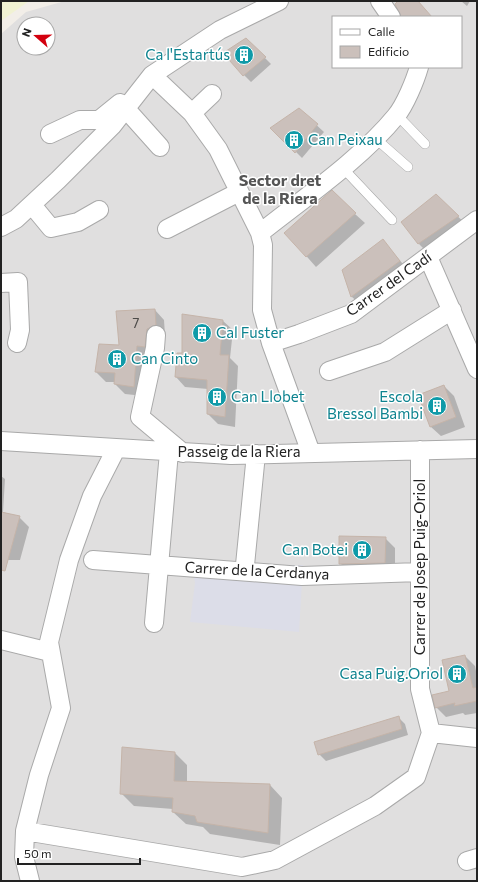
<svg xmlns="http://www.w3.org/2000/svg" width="478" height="882" viewBox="0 0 478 882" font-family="Commissioner,sans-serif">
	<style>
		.residential { fill: #e0dfdf; fill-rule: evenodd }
		.farmland { fill: #f1f2d3 }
		.plaza { fill: #dcdde8 }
		.shadow { fill: #0003 }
		.building { fill: #cbc0bb; stroke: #c5b4a9 }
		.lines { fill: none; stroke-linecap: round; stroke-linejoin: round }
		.service-casing { stroke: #a9a9a9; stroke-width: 10 }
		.minor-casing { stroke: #a9a9a9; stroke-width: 20 }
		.service { stroke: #fff; stroke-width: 9 }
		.minor { stroke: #fff; stroke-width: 18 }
		.labels { text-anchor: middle; stroke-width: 3; stroke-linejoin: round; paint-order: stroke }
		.number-label { font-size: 13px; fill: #4c4a48 }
		.culture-label { font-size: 15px; fill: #0d838f; stroke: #fff; text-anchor: end }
		.street-label { font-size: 15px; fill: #222; stroke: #fff }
		.neighbourhood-label { font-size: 16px; font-weight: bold; fill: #555; stroke: #fff }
	</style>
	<rect width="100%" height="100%" fill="#f2eee8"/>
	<path class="residential" d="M65,1h412v880h-476v-847l25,-22zM333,17h128v50h-128zM24,24h24v24h-24z"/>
	<path class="farmland" d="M1,1h28l-28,20z"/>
	<path class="plaza" d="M192,565h111l-4,67 -109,-10 5,-39z"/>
	<path class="shadow" d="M461,1h9l-3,5z
		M246,39l25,25 -20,18 -7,-7z
		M299,109l25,23 -22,26 -30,-30z
		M436,196l32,30 -40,27 -9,-9z
		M355,214l10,9 -49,44 -30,-34z
		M383,241l26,30 -47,35 -10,-9 -9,-26z
		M155,310l9,10 1,15 -8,4 -13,57 -19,-2 -10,-10v-2h-9l-10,-10z
		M223,321l10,9 -3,28 8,8 -3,61 -17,-3 -10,-10v-25l-23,-2 -9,-10 7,-23z
		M444,386l10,10 11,31 -24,9 -10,-9 -11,-31z
		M1,476l4,3 -2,33 16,5 10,10 -9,33h-13l-6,-6z
		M385,538l10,10v24l-45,1 -10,-10z
		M465,656l10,10 2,10v37l-12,2 -2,-2 -17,4 -10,-10 14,-15z
		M398,717l7,7 3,11 -82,26 -7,-7z
		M175,753l12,12v17l83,3 12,13 -2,47 -70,-11 -7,-7 -17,-3 -13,-12v-3l-39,-3 -13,-13z"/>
	<path class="building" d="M398,1h20l14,16h-31l-6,-13z
		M246,38l20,19 -23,19 -20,-23z
		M299,108l19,16 -23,29 -25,-25z
		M332,190l24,23 -50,44 -22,-24z
		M436,194l23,22 -41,28 -17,-22z
		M383,239l17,22 -49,36 -9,-27z
		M155,309l1,16 -9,4 -2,18 -8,-1 -3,41 -20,-3 1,-11 -20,-1 4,-28 20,1 -3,-34z
		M182,314l41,6 -3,35h9l-4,62 -18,-3v-34l-32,-3 2,-24h5z
		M444,385l12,32 -26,10 -12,-32z
		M1,512l19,4 -15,55 -4,-1z
		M339,536l47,1 -1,26 -46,1z
		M465,655l8,33 4,-1v14l-23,5 1,-3 -20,5 -3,-13 17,-4 -7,-31z
		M399,716l3,13 -84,26 -4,-13z
		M122,747l53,5 -1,29 96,3 -2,49 -71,-11 -2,-6 -23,-4 1,-14 -53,-4z"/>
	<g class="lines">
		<g class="service-casing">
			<path id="service" d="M397,115l28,29
				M375,138l33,29
				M342,167l50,53"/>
		</g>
		<g class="minor-casing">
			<path id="minor" d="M380,1l11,16
				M152,75l40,38 26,36 42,84 3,12 -1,65 9,33 40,110
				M126,109l34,38
				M192,113l20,-19
				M50,134l30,-14h19l21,-17
				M32,205l19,23 27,-6 21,-12
				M1,227l15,-8 42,-39 54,-54 40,-51 68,-45 59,-29
				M167,229l72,-37
				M260,233c44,-35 101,-74 136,-117 9,-11 19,-35 23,-49
				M428,257l49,112
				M1,283l17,-1 2,48 -3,13
				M156,335l-1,13 -15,69 43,36
				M271,343l28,-9 52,-20 126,-94
				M329,371l56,-19 67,-42
				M1,441l230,14 246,-6
				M420,450v239l11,44 46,5
				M93,560l209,16 118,-4
				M245,565l11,-111
				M154,623l15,-171
				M1,640l49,12
				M25,831l217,36 33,-7 100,-54 41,-29 15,-44
				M467,861l10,-3
				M30,881l-6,-24 1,-26 14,-56 22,-67 -12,-66 20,-82 23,-64 24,-47"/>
		</g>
		<use href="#service" class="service"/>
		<use href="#minor" class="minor"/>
	</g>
	<defs>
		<g id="building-disc" transform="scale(1)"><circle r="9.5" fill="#0f9aa8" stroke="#fff"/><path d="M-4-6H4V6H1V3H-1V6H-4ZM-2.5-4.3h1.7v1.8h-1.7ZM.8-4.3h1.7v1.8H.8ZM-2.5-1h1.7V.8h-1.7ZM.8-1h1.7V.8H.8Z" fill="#fff"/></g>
	</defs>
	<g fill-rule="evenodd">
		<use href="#building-disc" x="244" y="55"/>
		<use href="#building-disc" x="294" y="140"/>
		<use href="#building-disc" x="202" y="333"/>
		<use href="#building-disc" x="117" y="359"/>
		<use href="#building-disc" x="217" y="397"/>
		<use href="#building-disc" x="437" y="406"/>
		<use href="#building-disc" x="362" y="550"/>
		<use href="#building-disc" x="457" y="674"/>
	</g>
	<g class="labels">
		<g class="number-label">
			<text x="136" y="328">7</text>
		</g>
		<g class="culture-label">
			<text x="230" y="60">Ca l'Estartús</text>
			<text x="308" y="145" text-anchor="start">Can Peixau</text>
			<text x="216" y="338" text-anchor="start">Cal Fuster</text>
			<text x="131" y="364" text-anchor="start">Can Cinto</text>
			<text x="231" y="402" text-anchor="start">Can Llobet</text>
			<text x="423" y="402">Escola<tspan x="423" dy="17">Bressol Bambi</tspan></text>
			<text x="348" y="555">Can Botei</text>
			<text x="443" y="679">Casa Puig.Oriol</text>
		</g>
		<g class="street-label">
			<text transform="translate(389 284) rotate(-35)" y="5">Carrer del Cadí</text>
			<text x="239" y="457">Passeig de la Riera</text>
			<text transform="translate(420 567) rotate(-90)" y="5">Carrer de Josep Puig-Oriol</text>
			<text transform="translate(257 571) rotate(3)" y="5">Carrer de la Cerdanya</text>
		</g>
		<g class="neighbourhood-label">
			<text x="280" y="186">Sector dret<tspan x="280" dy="18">de la Riera</tspan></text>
		</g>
	</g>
	<rect width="478" height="882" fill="none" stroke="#222222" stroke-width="4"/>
	<rect x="332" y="16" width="130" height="52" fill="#ffffff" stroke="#a7a7a7"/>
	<rect x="340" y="29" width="20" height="6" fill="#ffffff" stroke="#a7a7a7"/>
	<text x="368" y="36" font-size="12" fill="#222222">Calle</text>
	<rect x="340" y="46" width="20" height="12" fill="#cbc0bb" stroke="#a7a7a7"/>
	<text x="368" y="56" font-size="12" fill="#222222">Edificio</text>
	<g transform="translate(36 36) rotate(290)"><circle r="19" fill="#ffffff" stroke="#a7a7a7"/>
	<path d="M0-3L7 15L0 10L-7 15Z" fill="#d3000e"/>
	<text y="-6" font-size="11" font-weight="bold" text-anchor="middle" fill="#222222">N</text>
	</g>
	<path d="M18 858v6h122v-6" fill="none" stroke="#222222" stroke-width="2"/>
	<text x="24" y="858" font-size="12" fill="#222222" stroke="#ffffff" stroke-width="3" paint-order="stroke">50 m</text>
</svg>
